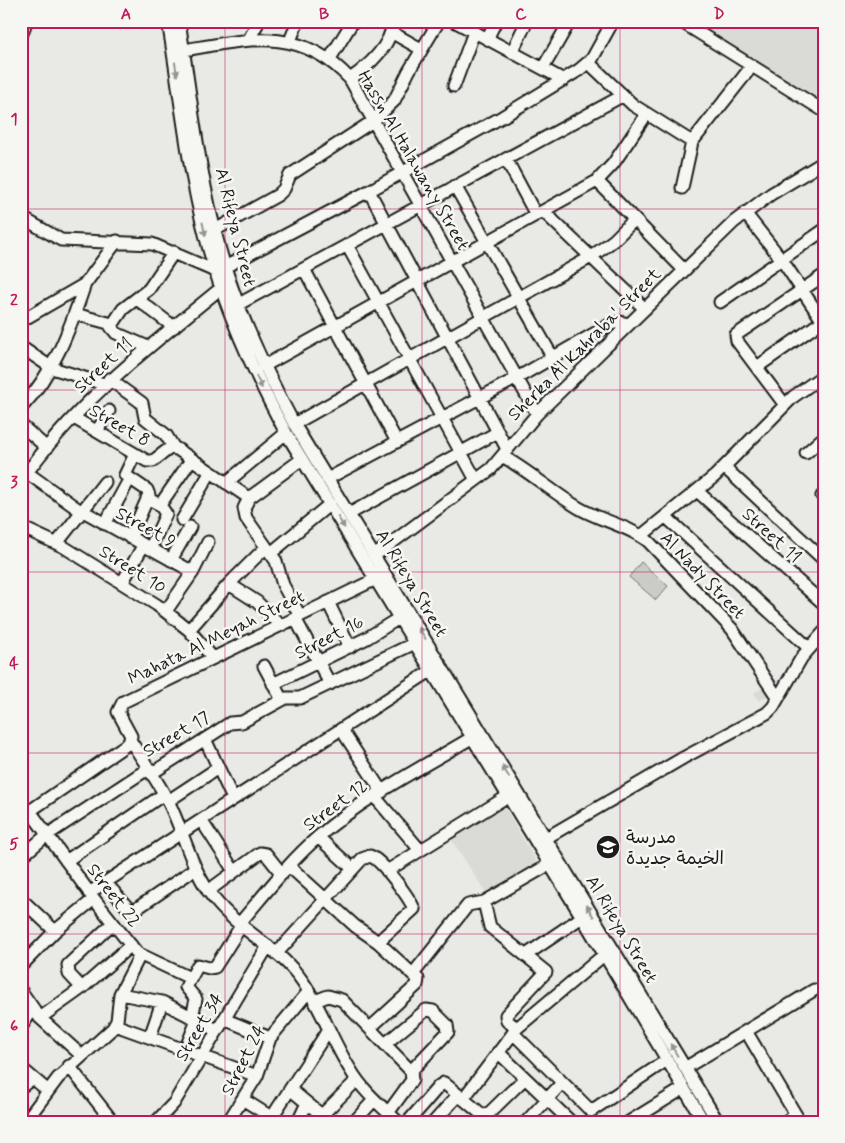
<svg xmlns="http://www.w3.org/2000/svg" width="845" height="1143" viewBox="0 0 845 1143" font-family="Mynerve,'Playpen Sans Arabic',sans-serif">
	<style>
		.built { fill: #dadad6 }
		.green { fill: #cbcbc7; stroke: #747472 }
		.lines { fill: none; stroke-linecap: round; stroke-linejoin: round }
		.minor-casing { stroke: #1c1c1c; stroke-width: 15 }
		.major-casing { stroke: #1c1c1c; stroke-width: 19 }
		.minor { stroke: #f6f6f2; stroke-width: 11 }
		.major { stroke: #f6f6f2; stroke-width: 15 }
		.oneway { fill: #949492 }
		.grid { fill: none; stroke: #c2185b; stroke-width: 1; stroke-opacity: 0.55 }
		.labels { text-anchor: middle; stroke-width: 5; stroke-linejoin: round; paint-order: stroke }
		.street-label { font-size: 18px; fill: #1c1c1c; stroke: #f6f6f2 }
		.poi-label { font-size: 18px; fill: #1c1c1c; stroke: #f6f6f2; text-anchor: start }
		.neatline { fill: none; stroke: #c2185b; stroke-width: 2 }
		.grid-label { font-size: 16px; text-anchor: middle; font-weight: bold; fill: #c2185b }
	</style>
	<rect width="100%" height="100%" fill="#e9e9e5"/>
	<filter id="ink" filterUnits="userSpaceOnUse"><feTurbulence type="fractalNoise" baseFrequency=".02" numOctaves="2"/><feDisplacementMap in="SourceGraphic" scale="10" xChannelSelector="R" yChannelSelector="G"/><feConvolveMatrix kernelMatrix="1 2 1 2 8 2 1 2 1" color-interpolation-filters="sRGB"/></filter>
	<g filter="url(#ink)">
		<path class="built" d="M688,21h136v84z
			M767,685l5,8 -13,8 -5,-8z
			M501,801l35,60 -2,7 -14,9 -2,-3 -32,19 -38,-59z"/>
		<path class="green" d="M641,562l27,24 -12,14 -27,-23z"/>
		<g class="lines">
			<g class="minor-casing">
				<path id="minor" d="M168,21c12,71 19,144 37,213 17,70 47,136 81,199l296,484 122,205
					M179,21c12,76 20,155 41,229 17,61 44,118 74,174l424,698
					M454,21l110,59
					M680,21l144,90
					M391,32l30,17
					M249,39l10,-18
					M487,39l9,-18
					M290,41l8,-20
					M184,50c65,-11 116,-25 166,29l187,335
					M512,52l15,-31
					M329,60l24,-39
					M589,63l44,42 59,37
					M543,68l27,-47
					M350,79c16,-11 44,-35 42,-58
					M454,86l20,-54
					M506,159l30,56
					M597,181l87,89
					M455,186l98,172
					M682,188l10,-46 60,-76
					M369,191l138,258
					M543,211l102,98
					M745,213l37,47 42,63
					M21,217l40,23 91,4 63,27
					M215,230l63,-35 6,-6 6,-14 83,-54 21,-20 15,-30 30,-50
					M347,245l129,235
					M225,267l144,-76 133,-74 77,-47 13,-11 21,-38
					M304,269l93,173
					M137,299l37,28
					M720,302l104,-72
					M237,305l385,-209
					M75,314l37,10
					M21,321l64,-37 32,-43
					M21,347l31,21 52,16
					M148,347l-32,-14 -5,-6 12,-18 26,-20 25,-37
					M264,366l333,-185 16,-17 33,-49
					M757,367l67,-47
					M109,379l33,24 3,15 21,17 8,13
					M785,405l-48,-64 -1,-6 88,-60
					M21,408c33,-35 49,-79 64,-124
					M74,418l73,43h6l17,-13 7,1 72,49
					M294,424l297,-167 23,-17 20,-20
					M21,425l26,23
					M97,431l12,-20
					M806,453l18,-16
					M502,456c27,15 50,36 77,52 22,13 48,17 69,33l84,88 46,69
					M724,467l100,93
					M22,469l60,43
					M327,479l190,-101 94,-54 9,-2 9,2
					M21,481c55,-79 127,-133 200,-193
					M226,483l60,-50
					M697,491l127,113
					M822,496l2,-1
					M147,498l13,7 6,9 -16,35
					M160,505l31,-45
					M83,511l110,61
					M349,514l149,-82
					M666,517l143,131
					M182,520l28,-47
					M105,524l24,-44
					M21,527l43,20 93,58 32,25 24,28
					M641,536l74,-60 78,-79 31,-22
					M130,538l19,-43 -2,-5 -22,-15 10,-21
					M57,543l48,-61
					M271,553l59,-49
					M374,556l117,-87 46,-55 197,-192 37,-28 53,-32
					M171,560l19,-33
					M122,583l21,-37
					M229,584l28,18 23,23
					M328,602l22,45
					M166,611l27,-39 15,-30
					M300,616l-17,-31 -7,-24 -30,-43 -2,-10 5,-10 53,-39
					M295,618l35,66
					M189,630l40,-46 37,-37
					M264,666l18,34
					M273,684l94,-46 32,-20
					M341,729l41,63
					M205,739l28,60
					M130,740c13,20 27,40 38,61 17,33 23,70 47,99 26,32 65,48 88,82 19,27 29,59 47,87 12,21 30,36 48,53
					M375,797l45,53
					M168,801l50,-33
					M30,811l64,88 43,54 53,25
					M21,817l108,-74 2,-7 -13,-24 5,-10 253,-123
					M201,820l33,51
					M318,837l35,32
					M546,838l137,-80 84,-45 6,-6 29,-50 22,-25
					M21,857l26,-22 96,-63 14,-2 73,-47 12,-1 44,-24h14l115,-55
					M66,861l98,-67
					M289,866l66,60 23,16 40,37 -1,6 -47,43
					M387,871l121,-75
					M106,883l22,25 5,3 62,-42
					M208,891l52,-38 6,1 16,20
					M89,893l343,-223
					M21,899l34,32
					M484,902l6,25 56,45 -40,43 1,6 10,7
					M239,924c25,-29 50,-62 79,-87 46,-40 103,-69 155,-100
					M277,953l85,-94 8,-3c11,3 39,41 44,53l-36,33
					M526,955l56,-38
					M21,966l34,-35 39,-32
					M413,974l55,-69 16,-3 66,-38
					M82,988l-13,-14 -1,-9 45,-42
					M21,991l19,27 41,37
					M120,994l42,8 55,28
					M315,1001l13,-5 14,4 69,71 1,9 -24,33
					M192,1017l4,-18 -10,-12 12,-22 11,3 6,-1 26,-41
					M40,1018l42,-30 49,-43
					M224,1019l46,19
					M115,1025l142,51
					M21,1027l12,-18
					M746,1031l54,91
					M513,1033l78,78 76,-51
					M150,1037l12,-35
					M385,1044l41,-34 7,1 14,14 1,7 -37,39
					M185,1050l13,-32
					M498,1052l73,70
					M69,1066l44,56
					M21,1068l26,22
					M685,1068l129,-78
					M21,1087l12,-9
					M290,1089l40,33
					M463,1099l54,-71 88,-74
					M244,1100l35,22
					M322,1115l35,-35
					M272,1117l57,-88
					M25,1122l33,-44 55,-50 4,-7 3,-27 20,-39
					M156,1122l18,-19 94,-157
					M228,1122l29,-46 13,-38 39,-47
					M298,1122l9,-19
					M354,1122l20,-22
					M408,1122l31,-36 5,-3 41,34
					M434,1122l24,-27
					M480,1122l45,-44
					M526,1122l36,-39
					M629,1122l55,-34
					M785,1122l11,-7"/>
			</g>
			<g class="major-casing">
				<path id="major" d="M21,31l3,-10"/>
			</g>
			<use href="#minor" class="minor"/>
			<use href="#major" class="major"/>
		</g>
		<defs><path id="oneway-solid" d="M-6-.8H1V-3.2L6.5 0L1 3.2V.8H-6Z" transform="scale(1.25)"/></defs>
		<g class="oneway">
			<use href="#oneway-solid" transform="translate(176 69) rotate(81)"/>
			<use href="#oneway-solid" transform="translate(204 229) rotate(77)"/>
			<use href="#oneway-solid" transform="translate(259 382) rotate(64)"/>
			<use href="#oneway-solid" transform="translate(341 522) rotate(58)"/>
			<use href="#oneway-solid" transform="translate(422 633) rotate(-121)"/>
			<use href="#oneway-solid" transform="translate(506 772) rotate(-121)"/>
			<use href="#oneway-solid" transform="translate(590 911) rotate(-121)"/>
			<use href="#oneway-solid" transform="translate(674 1050) rotate(-121)"/>
		</g>
	</g>
	<path class="grid" d="M225,21v1101M422,21v1101M620,21v1101M21,209h803M21,390h803M21,572h803M21,753h803M21,934h803"/>
	<defs>
		<g id="school-disc" transform="scale(1.25)"><circle r="9.5" fill="#1c1c1c" stroke="#f6f6f2"/><path d="M0-5L7-2L0 1L-7-2ZM-4 1L0 2.5L4 1V4Q0 6-4 4Z" fill="#fff"/></g>
	</defs>
	<g fill-rule="evenodd">
		<use href="#school-disc" x="608" y="847"/>
	</g>
	<g class="labels">
		<g class="street-label">
			<text transform="translate(414 160) rotate(60)" y="6">Hassn Al Halawany Street</text>
			<text transform="translate(236 227) rotate(76)" y="6">Al Rifeya Street</text>
			<text transform="translate(584 344) rotate(-45)" y="6">Sherka Al Kahraba' Street</text>
			<text transform="translate(103 365) rotate(-43)" y="6">Street 11</text>
			<text transform="translate(120 425) rotate(30)" y="6">Street 8</text>
			<text transform="translate(146 527) rotate(29)" y="6">Street 9</text>
			<text transform="translate(772 535) rotate(42)" y="6">Street 11</text>
			<text transform="translate(133 569) rotate(32)" y="6">Street 10</text>
			<text transform="translate(703 575) rotate(46)" y="6">Al Nady Street</text>
			<text transform="translate(412 583) rotate(59)" y="6">Al Rifeya Street</text>
			<text transform="translate(216 637) rotate(-26)" y="6">Mahata Al Meyah Street</text>
			<text transform="translate(329 637) rotate(-27)" y="6">Street 16</text>
			<text transform="translate(176 734) rotate(-30)" y="6">Street 17</text>
			<text transform="translate(335 805) rotate(-36)" y="6">Street 12</text>
			<text transform="translate(114 895) rotate(52)" y="6">Street 22</text>
			<text transform="translate(622 929) rotate(59)" y="6">Al Rifeya Street</text>
			<text transform="translate(199 1027) rotate(-59)" y="6">Street 34</text>
			<text transform="translate(243 1060) rotate(-63)" y="6">Street 24</text>
		</g>
		<g class="poi-label">
			<text x="626" y="843">مدرسة<tspan x="626" dy="21">الخيمة جديدة</tspan></text>
		</g>
	</g>
	<rect width="845" height="1143" fill="none" stroke="#f6f6f2" stroke-width="55"/>
	<rect x="28" y="28" width="790" height="1088" class="neatline"/>
	<g class="grid-label">
		<text x="126" y="19">A</text>
		<text x="324" y="19">B</text>
		<text x="521" y="19">C</text>
		<text x="719" y="19">D</text>
		<text x="14" y="124">1</text>
		<text x="14" y="305">2</text>
		<text x="14" y="487">3</text>
		<text x="14" y="668">4</text>
		<text x="14" y="849">5</text>
		<text x="14" y="1031">6</text>
	</g>
</svg>
